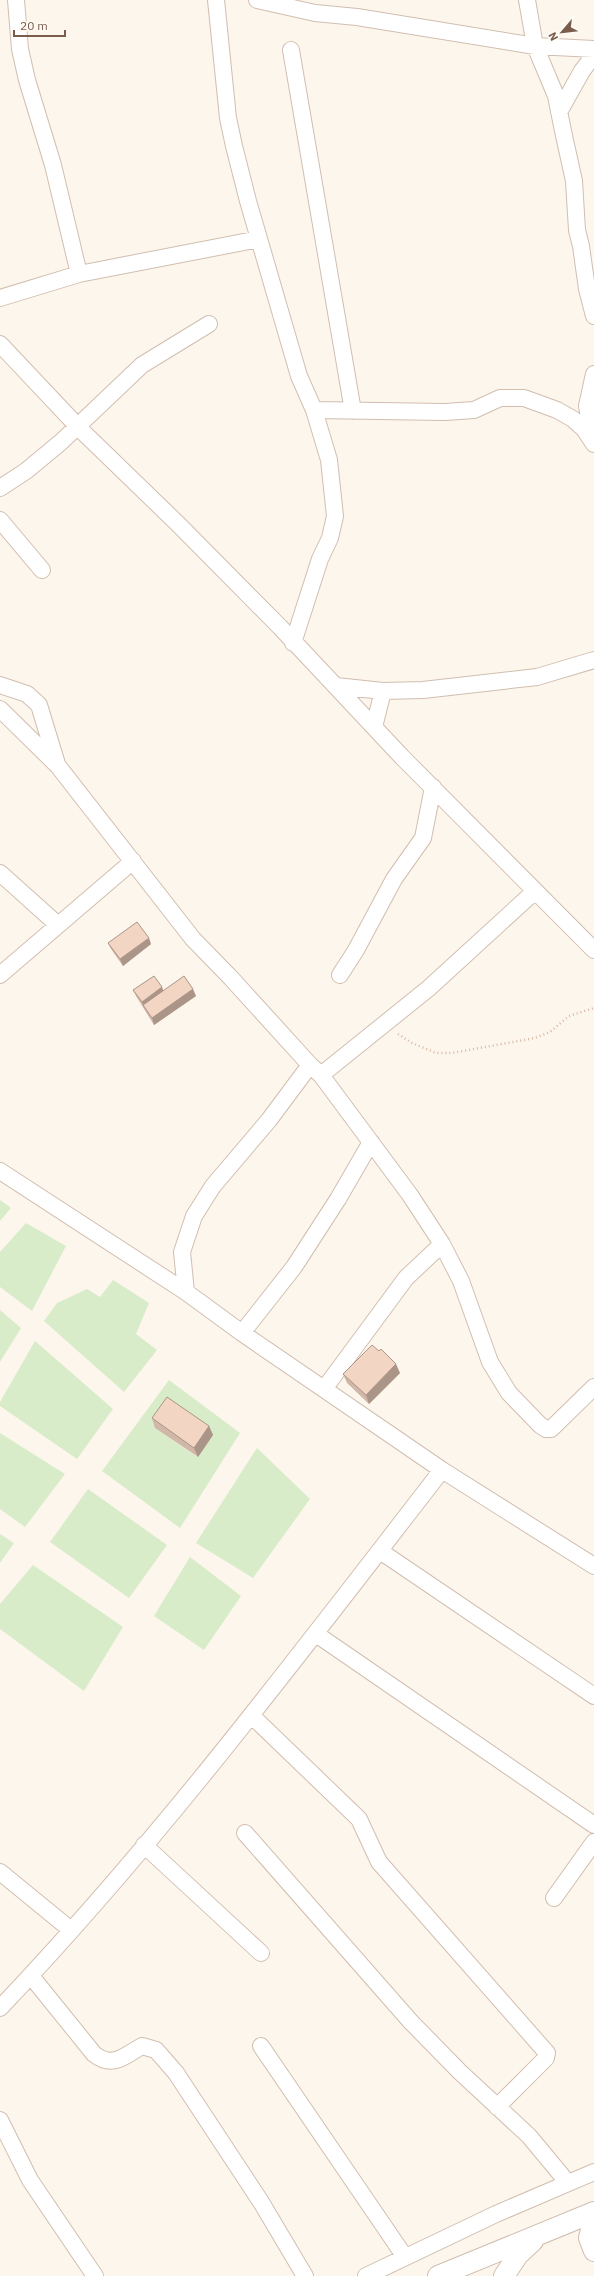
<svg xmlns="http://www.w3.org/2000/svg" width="594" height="2276" viewBox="0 0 594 2276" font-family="'IBM Plex Sans',sans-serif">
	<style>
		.green { fill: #d8ecc9; fill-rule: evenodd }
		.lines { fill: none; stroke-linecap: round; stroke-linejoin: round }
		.minor-casing { stroke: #d1beb0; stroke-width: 18 }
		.tertiary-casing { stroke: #d1beb0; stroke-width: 22 }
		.path { stroke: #d9b8a5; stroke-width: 2.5; stroke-dasharray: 1 3; stroke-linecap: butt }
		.minor { stroke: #fff; stroke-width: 16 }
		.tertiary { stroke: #fff; stroke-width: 20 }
		.wall { fill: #d1b7a8 }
		.shaded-wall { fill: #aa9588 }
		.building { fill: #f3d5c3; stroke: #aa9588 }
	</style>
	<rect width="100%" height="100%" fill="#fdf6ec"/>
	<path class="green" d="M0,1200l11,8 -11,13z
		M26,1223l40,23 -34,65 -32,-24v-35z
		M113,1280l36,23 -13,31 21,16 -33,42 -80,-71 13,-18 30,-14 13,8z
		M0,1310l21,18 -21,34z
		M35,1341l78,68 -36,50 -77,-53v-4z
		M169,1380l71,53 -60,95 -78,-57zM155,1428l57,7 -15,22z
		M0,1433l65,41 -40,53 -25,-18z
		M257,1448l53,51 -57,79 -57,-35z
		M88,1489l79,56 -38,53 -79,-56z
		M0,1534l14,9 -14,20z
		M190,1557l51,39 -37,54 -50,-34z
		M33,1565l90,62 -39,64 -84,-62v-25z"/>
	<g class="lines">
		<g class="minor-casing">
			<path id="minor" d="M16,0l4,49 7,31 26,85 26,109 180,-35
				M216,0l12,118 6,28 14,55 51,175 15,34 15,50 6,56 -5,22 -10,21 -27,84
				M257,0l58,13 42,4 178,29 59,3
				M527,0l8,46 21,50 7,35 11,50 3,49 4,16 6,43 7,27
				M291,50l62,361
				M559,112l23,-41 12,-16
				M0,298l79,-24
				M0,344l82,87 96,93 102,103 122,130 192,193
				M314,410l131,2 29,-2 26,-12h24l33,12 16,9 11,10 10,15
				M593,440l-6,-34 7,-32
				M0,488l26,-17 35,-29 81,-77 67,-41
				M0,520l42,50
				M0,685l27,9 12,11 18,59
				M336,686l47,5 40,-1 114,-13 57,-17
				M0,709l58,57 135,173 38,39 79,87 11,10 89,120 32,49 19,37 29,81 19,31 31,32 6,4h5l43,-42
				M374,727l9,-36
				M0,873l58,52
				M0,975l133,-114
				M340,975l16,-25 38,-71 29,-41 10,-51
				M321,1075l108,-87 106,-97
				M0,1171l186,121 56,41 200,137 152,96
				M186,1292l-4,-40 12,-36 19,-30 56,-66 41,-55
				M242,1333l52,-66 44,-68 33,-57
				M324,1389l82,-111 36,-34
				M380,1551l214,145
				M316,1634l278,191
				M252,1716l107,103 20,43 168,191 -1,5 -49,49
				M245,1833l166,189 49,50 69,64 39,47
				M144,1845l117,108
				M0,1872l71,58
				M554,1898l40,-56
				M31,1976l63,78c19,15 30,2 48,-8l14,4 20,23 85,129 44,74
				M0,2008c160,-168 300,-355 442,-538
				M261,2046l144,211
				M0,2120l30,60 65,96
				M366,2276l130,-62 98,-42"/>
		</g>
		<g class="tertiary-casing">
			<path id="tertiary" d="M594,2218l-5,20 5,13
				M438,2276l156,-64
				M504,2276l14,-21 15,-14"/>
		</g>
		<path class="path" d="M398,1034l14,9 24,10h16l83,-15 15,-6 19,-16 25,-8"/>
		<use href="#minor" class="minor"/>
		<use href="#tertiary" class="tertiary"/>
	</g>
	<path class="wall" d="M108,943l43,1 -28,22 -12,-17z
		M162,987l1,3 33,6 -42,29 -18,-29 -3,-6z
		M379,1351l21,22 -31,31 -22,-21 -4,-9z
		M152,1418l57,8 4,9 -15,22 -43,-29z"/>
	<path class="shaded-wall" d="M149,938l2,6 -28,22 -3,-7z
		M162,987l2,7 -21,11 1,3 -2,-6z
		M193,989l3,7 -42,29 -2,-7z
		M396,1364l4,9 -31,31 -3,-9z
		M209,1426l4,9 -15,22 -4,-9z"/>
	<path class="building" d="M137,922l12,16 -29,21 -12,-16z
		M154,976l8,11 -20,15 -9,-12z
		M184,976l9,13 -41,29 -9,-13z
		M372,1345l7,6 2,-2 15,15 -30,31 -23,-21z
		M167,1397l42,29 -15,22 -42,-30z"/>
	<g transform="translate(562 32) rotate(242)" stroke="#fffaf3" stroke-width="3" paint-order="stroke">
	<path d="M0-3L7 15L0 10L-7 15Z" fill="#7a5c4d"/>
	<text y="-6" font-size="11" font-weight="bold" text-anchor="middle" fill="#7a5c4d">N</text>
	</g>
	<path d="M14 30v6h51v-6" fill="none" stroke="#7a5c4d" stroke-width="2"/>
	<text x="20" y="30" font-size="12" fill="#7a5c4d" stroke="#fffaf3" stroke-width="3" paint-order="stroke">20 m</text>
</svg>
